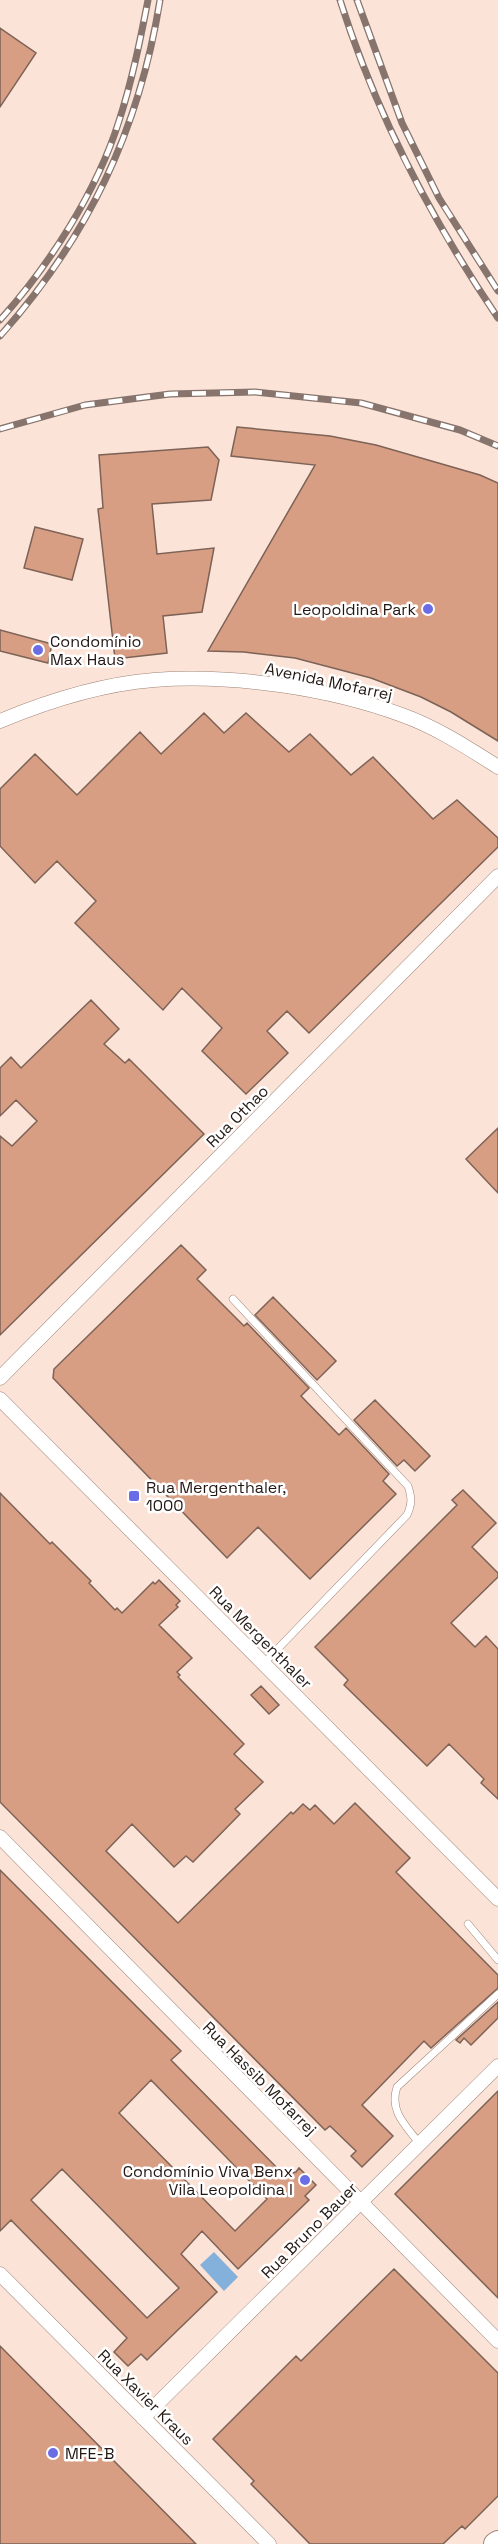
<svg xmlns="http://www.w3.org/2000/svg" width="498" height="2544" viewBox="0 0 498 2544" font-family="'Space Grotesk',sans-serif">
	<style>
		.water { fill: #84b1db }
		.building { fill: #d79e84; stroke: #7d6256; stroke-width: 1.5; fill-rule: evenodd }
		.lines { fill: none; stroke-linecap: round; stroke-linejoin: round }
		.service-casing { stroke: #9f8376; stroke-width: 8 }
		.minor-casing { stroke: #9f8376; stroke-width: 15 }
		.trunk-casing { stroke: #9f8376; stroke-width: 24 }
		.service { stroke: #fff; stroke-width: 7 }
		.minor { stroke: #fff; stroke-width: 14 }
		.trunk { stroke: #fff; stroke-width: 22 }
		.rail-casing { stroke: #86746d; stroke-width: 7 }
		.rail { stroke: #fff; stroke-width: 4.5; stroke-dasharray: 14; stroke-linecap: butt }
		.poi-dot { fill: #6b6de7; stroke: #fff; stroke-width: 2 }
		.labels { text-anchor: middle; stroke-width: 5; stroke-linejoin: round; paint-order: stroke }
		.poi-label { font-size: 16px; fill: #221713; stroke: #fff; text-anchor: start }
		.street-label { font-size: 16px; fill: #221713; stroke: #fff }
	</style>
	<rect width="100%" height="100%" fill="#fce3d8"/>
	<path class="water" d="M214,2252l24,25 -14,14 -24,-26z"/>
	<path class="building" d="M0,28l36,25 -36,54z
		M237,427l93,9 46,9 104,30 18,8v258l-47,-29 -30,-15 -50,-19 -76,-20 -51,-6 -36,-1 107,-186 -84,-9z
		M208,447l11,13 -8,40 -59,4 5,50 57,-6 -12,64 -39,4 4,37 -52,6 -17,-150 5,-1 -4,-53z
		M35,527l48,12 -11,41 -48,-12z
		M0,630l52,14 -4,19 -48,-12z
		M204,713l20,20 22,-20 43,39 21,-18 41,41 22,-18 60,62 24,-19 41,38v9l-189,186 -22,-22 -20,20 21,22 -42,41 -44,-43 20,-23 -40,-40 -19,22 -88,-87 21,-22 -39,-40 -22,22 -35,-37v-57l35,-35 42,41 63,-63 21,22z
		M91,1000l28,29 -15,15 21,19 4,-4 75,75 -204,201v-199l12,10 25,-25 -21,-21 -16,16v-48l11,-11 10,11z
		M498,1128v65l-32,-34z
		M181,1245l25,25 -9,9 47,47 3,-3 62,65 -8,8 38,39 7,-7 43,46 -6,7 13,13 -86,85 -52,-52 -31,31 -174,-180 1,-9z
		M273,1297l63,64 -19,19 -62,-65z
		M375,1400l55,56 -15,15 -11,-11 -7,6 -43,-46z
		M463,1490l33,33 -24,24 26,26v4l-47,46 24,24 11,-11 12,13v150l-17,-16 3,-4 -35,-35 -22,22 -83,-81 4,-5 -33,-33 142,-142 -5,-5z
		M0,1493l50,51 2,-2 39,39 -2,2 26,27 2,-2 5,5 31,-31 2,2 4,-4 21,21 -4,4 2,2 -19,18 33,33 -15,14 3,3 -2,2 66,67 -10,10 29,28 -28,27 5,5 -47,48 -7,-6 -12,11 -42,-43 -26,27 72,72 113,-111 2,2 10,-10 7,6 5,-5 19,19 21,-21 55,55 -14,14 102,103v13l-67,60 -7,-7 -62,64 31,31 -31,31 -11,-11 5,-5 -26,-25 -5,4 -325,-328z
		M261,1686l18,19 -10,9 -18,-19z
		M0,1870l181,181 -10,9 113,115 12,-3 3,-4 17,17 -11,11 4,4 -71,69 -36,-38 -21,23 36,38 -70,68 -6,-6 -13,12 -14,-14 13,-14 -116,-118 -11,11zM151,2080l116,119 -32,32 -116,-118zM62,2169l117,119 -32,30 -116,-118z
		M498,2002v16l-27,27 -7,-7 -4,5 -4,-3z
		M498,2091v207l-103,-104z
		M394,2269l104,104v123l-33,33 -3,-3 -19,18h-133l-59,-60 3,-3 -41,-42 83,-83 5,5z
		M0,2346l121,122 75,76h-196z"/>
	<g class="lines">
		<g class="service-casing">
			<path id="service" d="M233,1299l175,187c4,12 4,18 -1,29l-143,148
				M468,1924l30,36
				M420,2144c-15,-19 -31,-33 -23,-57l101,-93"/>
		</g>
		<g class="minor-casing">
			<path id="minor" d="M0,721c48,-20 103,-37 154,-41 78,-6 175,8 248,35 34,12 66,33 96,52
				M0,1378l498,-502
				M0,1399l498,500
				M0,1837l498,504
				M0,2274l269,270
				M143,2418l355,-352"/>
		</g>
		<g class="trunk-casing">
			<path id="trunk" d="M495,2544l3,-2"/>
		</g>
		<use href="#service" class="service"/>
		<use href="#minor" class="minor"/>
		<use href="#trunk" class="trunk"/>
		<g class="rail-casing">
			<path id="rail" d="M340,0c36,114 91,219 158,318
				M357,0l45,123 37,75 59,93
				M0,320c49,-54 97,-129 119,-199 13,-40 21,-80 29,-121
				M0,336c88,-99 139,-205 160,-336
				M0,429l85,-24 85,-11 85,-2 106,11 99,27 38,16"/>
		</g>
		<use href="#rail" class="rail"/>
	</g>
	<g class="poi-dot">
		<circle cx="428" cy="609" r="6"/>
		<circle cx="38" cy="650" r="6"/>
		<rect x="128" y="1490" width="12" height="12" rx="3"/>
		<circle cx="305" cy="2180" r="6"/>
		<circle cx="53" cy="2453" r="6"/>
	</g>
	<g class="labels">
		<g class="poi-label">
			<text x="416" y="615" text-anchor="end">Leopoldina Park</text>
			<text x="50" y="647">Condomínio<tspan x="50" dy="18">Max Haus</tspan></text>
			<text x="146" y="1493">Rua Mergenthaler,<tspan x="146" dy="18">1000</tspan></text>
			<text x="293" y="2177" text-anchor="end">Condomínio Viva Benx<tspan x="293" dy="18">Vila Leopoldina I</tspan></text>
			<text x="65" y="2459">MFE-B</text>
		</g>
		<g class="street-label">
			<text transform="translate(329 681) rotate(12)" y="6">Avenida Mofarrej</text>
			<text transform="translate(237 1116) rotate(-45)" y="6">Rua Othao</text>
			<text transform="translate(261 1637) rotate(45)" y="6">Rua Mergenthaler</text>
			<text transform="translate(260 2078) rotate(45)" y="6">Rua Hassib Mofarrej</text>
			<text transform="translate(309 2230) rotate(-45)" y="6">Rua Bruno Bauer</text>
			<text transform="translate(146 2397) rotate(45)" y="6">Rua Xavier Kraus</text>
		</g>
	</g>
</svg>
